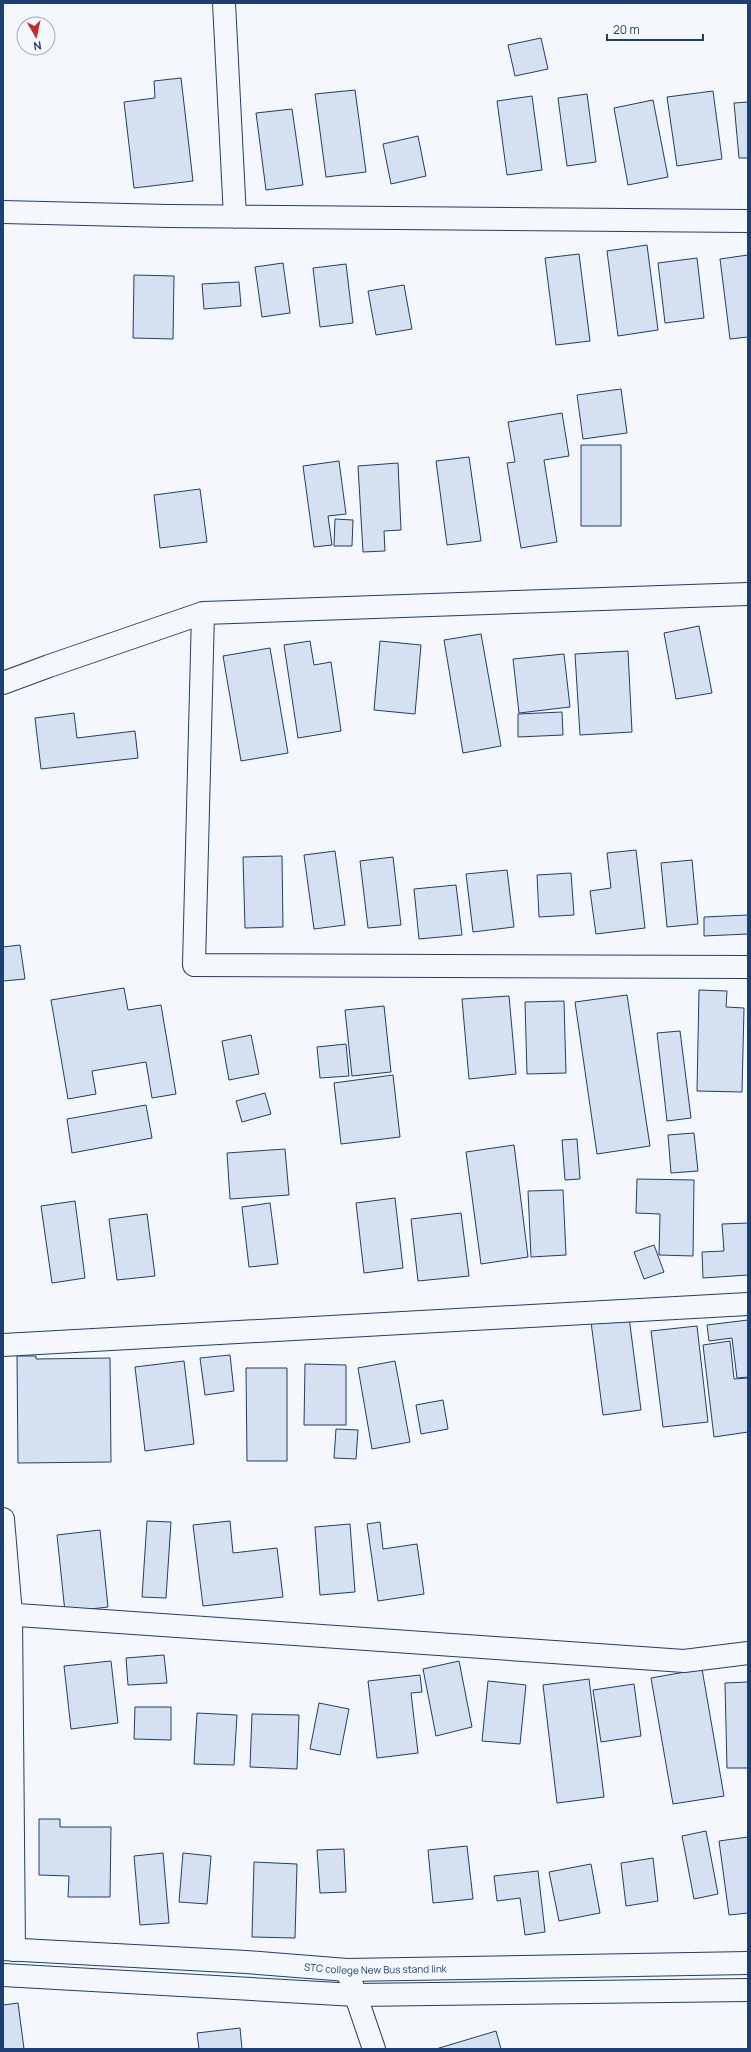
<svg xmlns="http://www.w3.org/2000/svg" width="751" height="2052" viewBox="0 0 751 2052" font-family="Manrope,sans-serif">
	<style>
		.building { fill: #d5e0f0; stroke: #1d3f73 }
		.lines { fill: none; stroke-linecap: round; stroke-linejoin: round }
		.street-casing { stroke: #1d3f73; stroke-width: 24 }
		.secondary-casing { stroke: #1d3f73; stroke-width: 24 }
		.street { stroke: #f4f7fb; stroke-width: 22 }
		.secondary { stroke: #f4f7fb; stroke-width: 22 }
		.labels { text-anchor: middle; stroke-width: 3; stroke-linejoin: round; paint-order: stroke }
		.street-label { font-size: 10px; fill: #1d3f73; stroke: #f4f7fb }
	</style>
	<rect width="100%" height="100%" fill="#f4f7fb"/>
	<path class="building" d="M541,38l7,31 -33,7 -7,-31z
		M181,78l12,103 -59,7 -10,-86 31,-4 -1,-17z
		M355,90l11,82 -40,5 -11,-83z
		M713,91l9,68 -45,7 -10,-69z
		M587,94l9,68 -29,4 -9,-68z
		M532,96l10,74 -35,5 -10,-74z
		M653,100l15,77 -40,8 -14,-77z
		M748,102v56h-9l-5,-55z
		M292,109l11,76 -37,5 -10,-77z
		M418,136l8,40 -35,8 -8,-40z
		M647,245l11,85 -40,6 -11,-85z
		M579,254l11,87 -34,4 -11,-87z
		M748,255v82l-18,2 -10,-80z
		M697,258l7,60 -39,5 -7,-60z
		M283,263l7,50 -28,4 -7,-50z
		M346,264l7,59 -33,4 -7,-59z
		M134,275l40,1 -1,63 -40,-1z
		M239,282l2,24 -37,3 -2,-25z
		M404,285l8,44 -36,6 -8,-44z
		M621,389l6,44 -44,6 -6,-44z
		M562,413l7,43 -25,4 13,82 -36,6 -14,-85 8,-1 -7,-40z
		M581,445h40v81h-40z
		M469,457l12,84 -34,4 -11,-84z
		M339,461l7,53 -18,2 4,29 -18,2 -11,-81z
		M398,463l3,67 -17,1 1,20 -22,1 -5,-86z
		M200,489l7,53 -47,6 -6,-53z
		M335,519l18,1 -1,26h-18z
		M699,626l13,67 -36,6 -12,-66z
		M481,634l20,112 -38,7 -19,-113z
		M310,641l4,24 17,-3 10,69 -43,7 -14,-93z
		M380,641l41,4 -6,69 -41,-4z
		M270,648l18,105 -47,8 -18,-105z
		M628,651l4,81 -52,3 -5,-81z
		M564,654l6,53 -51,6 -6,-54z
		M562,712l1,23 -45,2v-23z
		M74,713l3,25 58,-7 3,27 -97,11 -6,-51z
		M636,850l9,78 -49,6 -6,-43 21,-3 -4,-35z
		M335,851l10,74 -31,4 -10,-74z
		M282,856l1,71 -38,1 -2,-71z
		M393,857l8,68 -33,3 -8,-67z
		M692,860l6,64 -31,3 -6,-64z
		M507,870l7,57 -41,5 -7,-58z
		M571,873l3,42 -35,2 -2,-42z
		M456,885l6,50 -43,4 -5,-50z
		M748,915v19l-44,2v-19z
		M20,945l5,34 -22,2v-34z
		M124,988l4,22 33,-5 15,89 -24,4 -6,-36 -54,9 4,23 -28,5 -17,-99z
		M699,990l28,1 -1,16 18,1 -2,84 -45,-1z
		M627,995l23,151 -53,8 -22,-152z
		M509,996l7,78 -47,5 -7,-80z
		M564,1001l2,72 -39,1 -2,-72z
		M384,1006l7,66 -39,4 -7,-66z
		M680,1031l11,87 -24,3 -10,-88z
		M251,1035l8,39 -30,6 -7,-39z
		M346,1044l3,32 -29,2 -3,-31z
		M393,1075l7,62 -59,7 -7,-61z
		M265,1093l6,21 -29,8 -6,-21z
		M146,1105l6,33 -80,15 -5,-34z
		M694,1133l4,38 -27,2 -3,-38z
		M577,1139l3,40 -15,1 -3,-40z
		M514,1145l14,112 -47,7 -15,-112z
		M285,1149l4,46 -59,4 -3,-46z
		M637,1179l57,1 -1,76 -34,-1 1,-41 -24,-1z
		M563,1190l3,65 -35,2 -3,-66z
		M395,1198l8,70 -39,5 -8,-70z
		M75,1201l10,77 -33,5 -11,-77z
		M270,1203l8,61 -29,3 -7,-60z
		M461,1213l8,63 -51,5 -7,-62z
		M147,1214l8,62 -38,4 -8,-61z
		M748,1223v52l-45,3 -1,-26 22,-1 -2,-27z
		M654,1245l10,27 -20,7 -10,-27z
		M629,1317l12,93 -38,5 -12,-93z
		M748,1320v57l-11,1 -5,-40 -23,3 -2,-16z
		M697,1326l11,96 -45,5 -12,-96z
		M730,1341l4,38 14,-1v54l-34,5 -11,-92z
		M230,1355l4,36 -29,4 -5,-37z
		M17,1356h19v3l74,-1 1,104 -93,1z
		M184,1361l10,83 -49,7 -10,-84z
		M395,1361l15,81 -38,7 -14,-81z
		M305,1364l41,1v60h-42z
		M246,1368h41v93h-40z
		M443,1400l5,29 -27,5 -5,-29z
		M336,1429l22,1 -2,29 -22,-1z
		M147,1521l24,1 -5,76 -24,-1z
		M230,1521l3,32 44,-5 6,49 -80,9 -10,-81z
		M380,1522l3,27 34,-5 7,50 -46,7 -11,-77z
		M350,1524l5,68 -35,3 -5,-68z
		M100,1530l8,77 -43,5 -8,-77z
		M164,1655l3,28 -39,2 -2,-27z
		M111,1661l7,62 -47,6 -7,-63z
		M459,1661l13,66 -36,9 -13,-67z
		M702,1669l22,127 -51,8 -22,-126z
		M420,1675l2,17 -11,1 7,60 -41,5 -9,-77z
		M589,1679l15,118 -47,6 -14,-118z
		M488,1681l38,4 -6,59 -38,-3z
		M748,1682v86h-21l-2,-85z
		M634,1684l7,52 -40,6 -8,-52z
		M319,1703l30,6 -9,46 -30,-6z
		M135,1707h36v33l-37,-1z
		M197,1713l40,2 -3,50 -40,-1z
		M252,1714l47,1 -2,54 -47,-2z
		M39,1819h21v8h51l-1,70h-42l1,-21 -30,-1z
		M706,1831l12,63 -24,5 -12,-63z
		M748,1837v76l-19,2 -10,-74z
		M467,1846l6,53 -40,4 -5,-53z
		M344,1849l2,43 -26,1 -3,-43z
		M163,1853l6,70 -29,2 -6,-69z
		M183,1853l28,3 -4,48 -28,-2z
		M653,1858l5,43 -32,5 -5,-43z
		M254,1862l43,2 -2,74 -43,-1z
		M591,1864l9,49 -41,8 -10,-49z
		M538,1871l7,61 -20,3 -5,-37 -23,3 -3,-25z
		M18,2003l6,46h-21v-44z
		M240,2028l2,21h-43l-2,-16z
		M496,2031l5,18h-65z"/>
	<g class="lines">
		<g class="street-casing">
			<path id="street" d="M224,3l11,214
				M3,212l165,4 580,5
				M748,594l-545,19 -9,352 554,2
				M3,683l46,-17 154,-53
				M3,1345l745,-41
				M3,1519l8,95 3,336
				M3,1614l681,47 64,-8
				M347,1970l27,79"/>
		</g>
		<g class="secondary-casing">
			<g id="secondary">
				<path id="s1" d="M3,1949l243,13 101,8 401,-7"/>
				<path d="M3,1975l353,20 392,-5"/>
			</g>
		</g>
		<use href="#street" class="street"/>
		<use href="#secondary" class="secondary"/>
	</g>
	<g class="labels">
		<g class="street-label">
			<text dy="4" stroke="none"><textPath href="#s1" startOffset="373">STC college New Bus stand link</textPath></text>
		</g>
	</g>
	<rect width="751" height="2052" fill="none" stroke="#1d3f73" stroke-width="8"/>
	<g transform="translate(36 36) rotate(171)"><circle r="19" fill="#f4f7fb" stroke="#9eadc5"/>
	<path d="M0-3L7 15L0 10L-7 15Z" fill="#c62828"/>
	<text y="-6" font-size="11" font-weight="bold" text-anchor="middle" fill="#1d3f73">N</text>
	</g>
	<path d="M607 34v6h96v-6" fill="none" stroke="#1d3f73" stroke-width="2"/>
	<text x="613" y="34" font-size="12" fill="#1d3f73" stroke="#f4f7fb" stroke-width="3" paint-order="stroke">20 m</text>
</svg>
